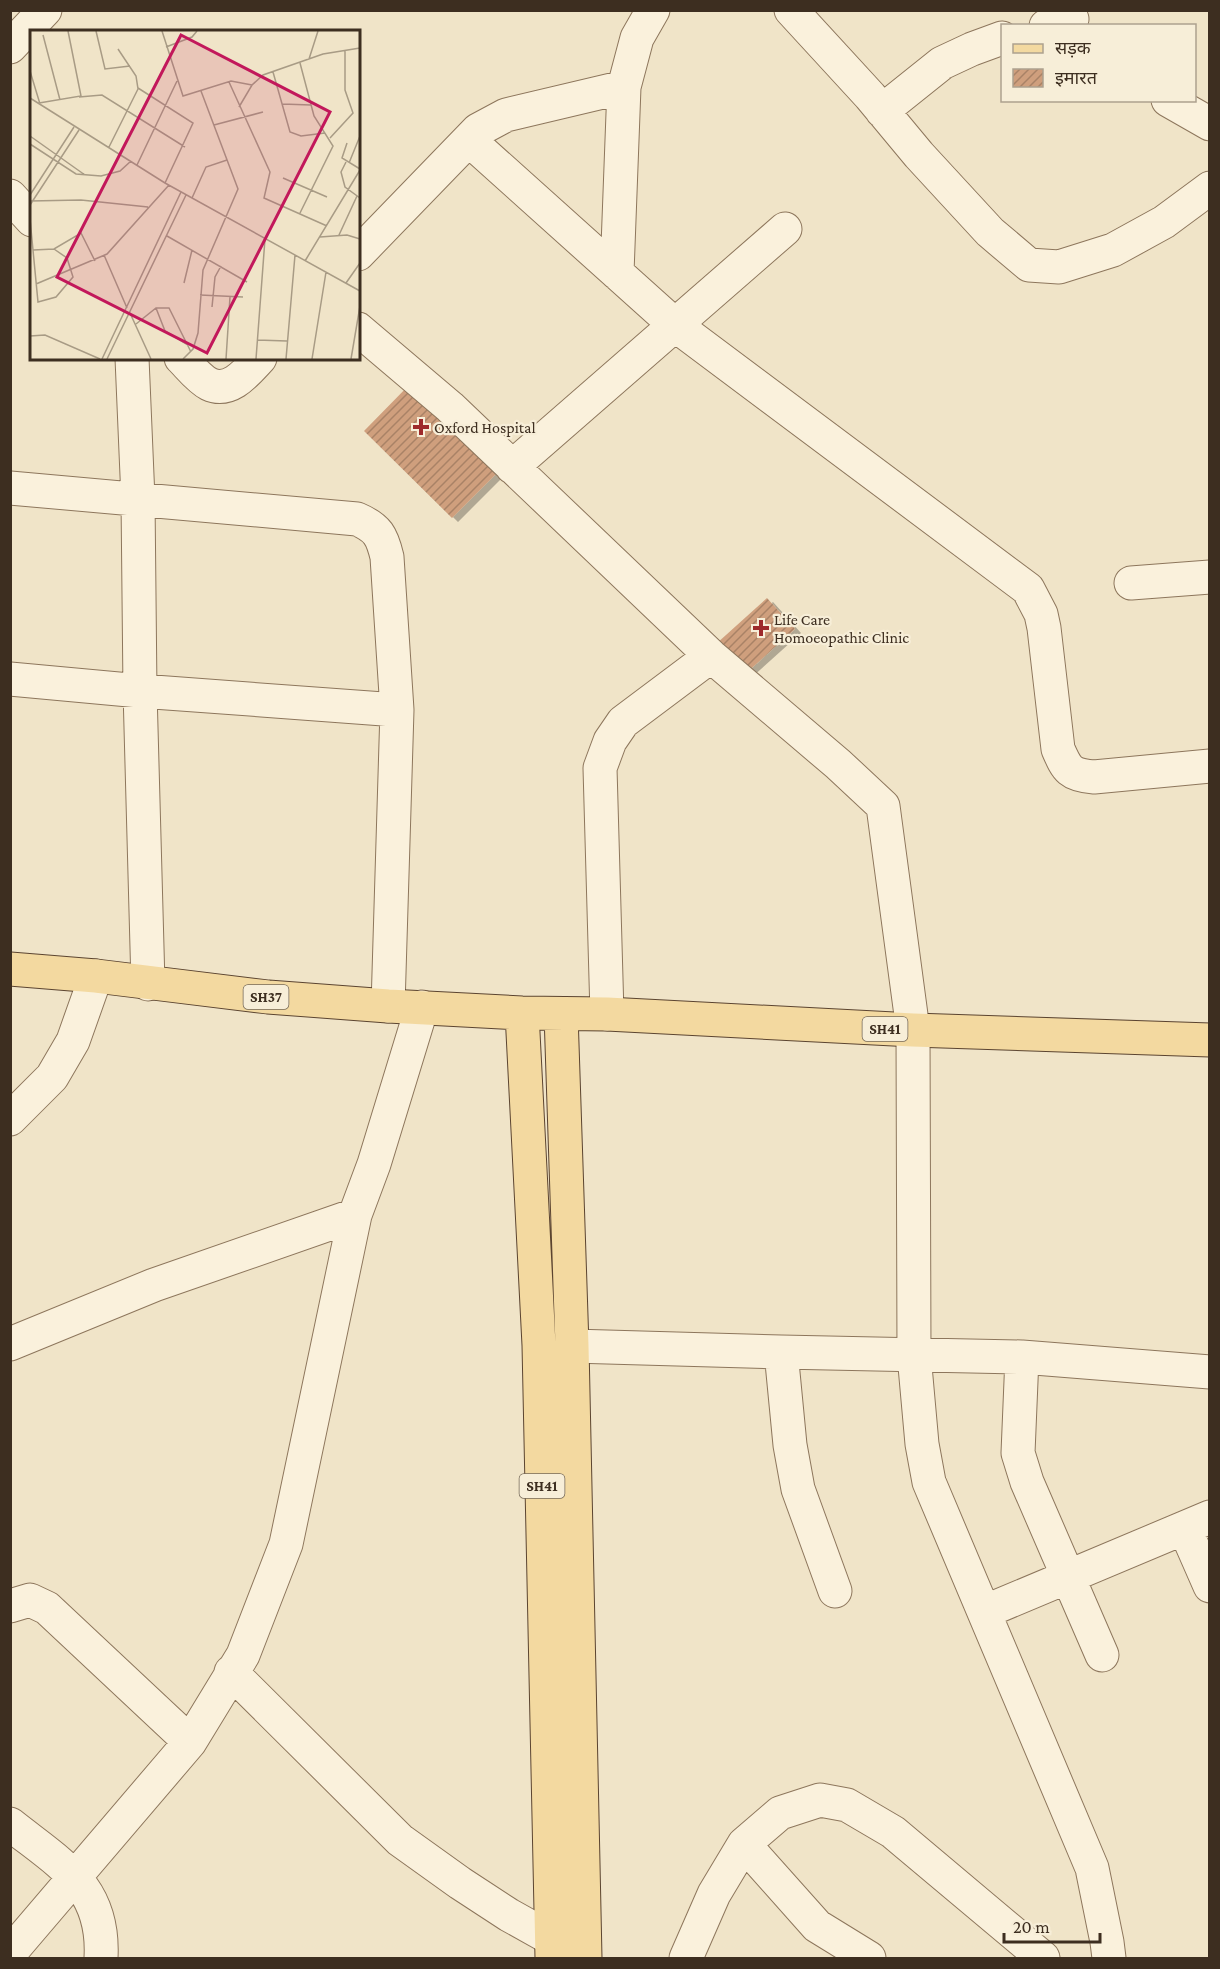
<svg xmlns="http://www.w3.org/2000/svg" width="1220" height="1969" viewBox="0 0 1220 1969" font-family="'Crimson Pro','Noto Sans Devanagari',serif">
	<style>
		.building { fill: url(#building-hatch); filter: url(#shadow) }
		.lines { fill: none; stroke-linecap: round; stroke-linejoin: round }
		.minor-casing { stroke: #8d765c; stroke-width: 35 }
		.major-casing { stroke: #5b4430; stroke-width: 35 }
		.minor { stroke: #faf1dc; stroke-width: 33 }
		.major { stroke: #f3d9a0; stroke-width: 33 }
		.poi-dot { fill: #9e2a2b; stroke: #f7eed8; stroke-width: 2 }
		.labels { text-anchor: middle; stroke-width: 4.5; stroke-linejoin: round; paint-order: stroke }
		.shield { fill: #f7eed8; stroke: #756857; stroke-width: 1.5 }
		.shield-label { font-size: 15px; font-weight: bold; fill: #3d2e20 }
		.poi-label { font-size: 16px; fill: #3d2e20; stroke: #f7eed8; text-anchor: start }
		.inset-road { fill: none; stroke: #a89b85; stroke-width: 1.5 }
		.view { fill: #c2185b; fill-opacity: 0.15; stroke: #c2185b; stroke-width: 3 }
		.inset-edge { fill: none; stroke: #3d2e20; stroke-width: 3 }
	</style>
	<defs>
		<pattern id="building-hatch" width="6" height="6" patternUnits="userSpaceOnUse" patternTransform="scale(1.5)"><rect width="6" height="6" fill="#cf9f7d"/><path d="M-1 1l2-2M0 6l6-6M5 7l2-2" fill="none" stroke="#a98266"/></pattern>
		<filter id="shadow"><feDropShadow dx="6" dy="4" stdDeviation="0" flood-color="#0004"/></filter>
	</defs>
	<rect width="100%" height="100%" fill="#f0e4c8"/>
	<path class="building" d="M412,382l89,87 -49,49 -88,-87z
		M767,598l28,31 -50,45 -29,-30z"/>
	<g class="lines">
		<g class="minor-casing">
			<path id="minor" d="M791,10l79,86 49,59 71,77 39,33 30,2 54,-17 51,-28 46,-34
				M1046,26l26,-7
				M10,47l35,-37
				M1168,100l42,24
				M882,111l60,-48 30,-14 30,-11
				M469,140l206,185 353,264 13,25 3,14 14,121c9,21 12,26 36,28l116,-11
				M10,196l22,24
				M358,254l120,-124 28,-15 118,-28
				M617,273l7,-186 13,-49 16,-28
				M358,329l92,78 261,249 127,108 45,42 30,224 1,325 8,89 7,38 163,386 15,74 2,16
				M132,358l6,141 2,192 8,293
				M181,358c8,8 18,21 28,26 21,10 38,-12 51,-26
				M512,467l273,-238
				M10,488l347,31c21,9 25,17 30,38l10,153 -9,296
				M1131,583l79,-6
				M10,679l130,12 257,19
				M607,1014l-7,-246 10,-27 13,-19 88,-66
				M10,1119l42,-42 21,-36 23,-65
				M10,1344l144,-59 201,-70
				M572,1346l209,6 241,5 188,15
				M781,1352l9,93 8,44 37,102
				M1022,1357l-4,96 9,29 75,173
				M1185,1529l25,57
				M10,1606l20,-6 17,8 143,134
				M984,1612l226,-95
				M231,1672l169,168 60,43 49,32 43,24
				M10,1824c50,40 95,62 91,134
				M744,1844l73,82 52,32
				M10,1953l180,-211 53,-87 43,-111 69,-329 19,-51 48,-157
				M686,1958l28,-64 30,-50 36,-31 40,-13 27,5 46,27 150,126"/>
		</g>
		<g class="major-casing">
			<path id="major" d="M10,969l86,7 172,21 120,9 134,7 85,1 306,16 297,10
				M522,1013l17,332 13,613
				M561,1014l11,332 13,612"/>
		</g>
		<use href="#minor" class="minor"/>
		<use href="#major" class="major"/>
	</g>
	<g class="poi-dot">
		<path d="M418 418h6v6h6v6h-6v6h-6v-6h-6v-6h6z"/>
		<path d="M758 619h6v6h6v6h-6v6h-6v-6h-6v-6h6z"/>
	</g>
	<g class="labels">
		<g class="shield">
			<rect x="243.5" y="985" width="45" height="24" rx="4.5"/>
			<rect x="862.5" y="1017" width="45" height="24" rx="4.5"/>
			<rect x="519.5" y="1474" width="45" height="24" rx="4.5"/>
		</g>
		<g class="shield-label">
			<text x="266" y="1002">SH37</text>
			<text x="885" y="1034">SH41</text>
			<text x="542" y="1491">SH41</text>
		</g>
		<g class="poi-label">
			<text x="434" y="433">Oxford Hospital</text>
			<text x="774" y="625">Life Care<tspan x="774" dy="18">Homoeopathic Clinic</tspan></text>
		</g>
	</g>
	<g transform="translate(30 30)">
		<rect width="330" height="330" fill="#f0e4c8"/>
		<path class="inset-road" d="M66,1l9,38 25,-3M132,1l21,65 48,-15 21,4M13,5l17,65M136,17l26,-10 5,-6M279,29l9,-28M0,41l10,33M243,42l17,60 11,4 24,-3M199,52l41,90 -6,26 63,28M108,58l55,35 -28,60M49,67l23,-2 83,52M0,68l135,85 195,108M9,73l42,-7 -13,-65M252,74l29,1M209,77l13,-22 11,-10 60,-21 37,-6M184,95l49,-13M0,106l55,39M300,108l23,-25 -8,-23v-39M317,113l-5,15 18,11M0,114l46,30 25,2 19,-5 11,-10M79,117l29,-58 -2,-13 -18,-27M316,132l-5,10 4,15 15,11M319,133l11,-27M107,135l40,-84M253,148l44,19M0,165l44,-68M162,168l14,-31 21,-7M0,171l51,-1 67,7M0,175l49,-75M270,183l33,-67 -19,-30 -14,-53M0,189l8,83 18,-5 17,-20 -6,-19 -13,-9M309,205l18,-39M137,206l80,46M290,207l27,-2 13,4M3,220l21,-1 27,-16 14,28M74,225l23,53M275,231l55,-91M154,253l8,-33M316,253l14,-20M6,254l71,-30 62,-69M170,265l43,2M182,277l3,-30 6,-11M126,278l9,23 23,14M100,283l21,46M106,294l20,-16h13l22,44M0,306l15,-1 55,24M227,310l30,1M72,329l79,-167M77,329l79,-164M153,329l10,-10 5,-16 5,-63 35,-81 -37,-98M196,329l4,-62M226,329l9,-120M256,329l9,-104M282,329l14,-87M321,329l9,-53"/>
		<path class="view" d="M151,5l149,77 -123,241 -150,-76z"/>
		<rect width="330" height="330" class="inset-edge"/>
	</g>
	<rect width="1220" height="1969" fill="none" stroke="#3d2e20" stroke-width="24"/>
	<rect x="1001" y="24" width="195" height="78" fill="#f7eed8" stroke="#ada18e" stroke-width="1.5"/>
	<rect x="1013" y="44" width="30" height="9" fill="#f3d9a0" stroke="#ada18e" stroke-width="1.5"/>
	<text x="1055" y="54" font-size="18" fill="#3d2e20">सड़क</text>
	<rect x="1013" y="69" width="30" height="18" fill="url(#building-hatch)" stroke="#ada18e" stroke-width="1.5"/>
	<text x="1055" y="84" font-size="18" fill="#3d2e20">इमारत</text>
	<path d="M1004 1933v9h96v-9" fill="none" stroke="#3d2e20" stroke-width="3"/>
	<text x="1013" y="1933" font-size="18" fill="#3d2e20" stroke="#f7eed8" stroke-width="4.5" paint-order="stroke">20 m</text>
</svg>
